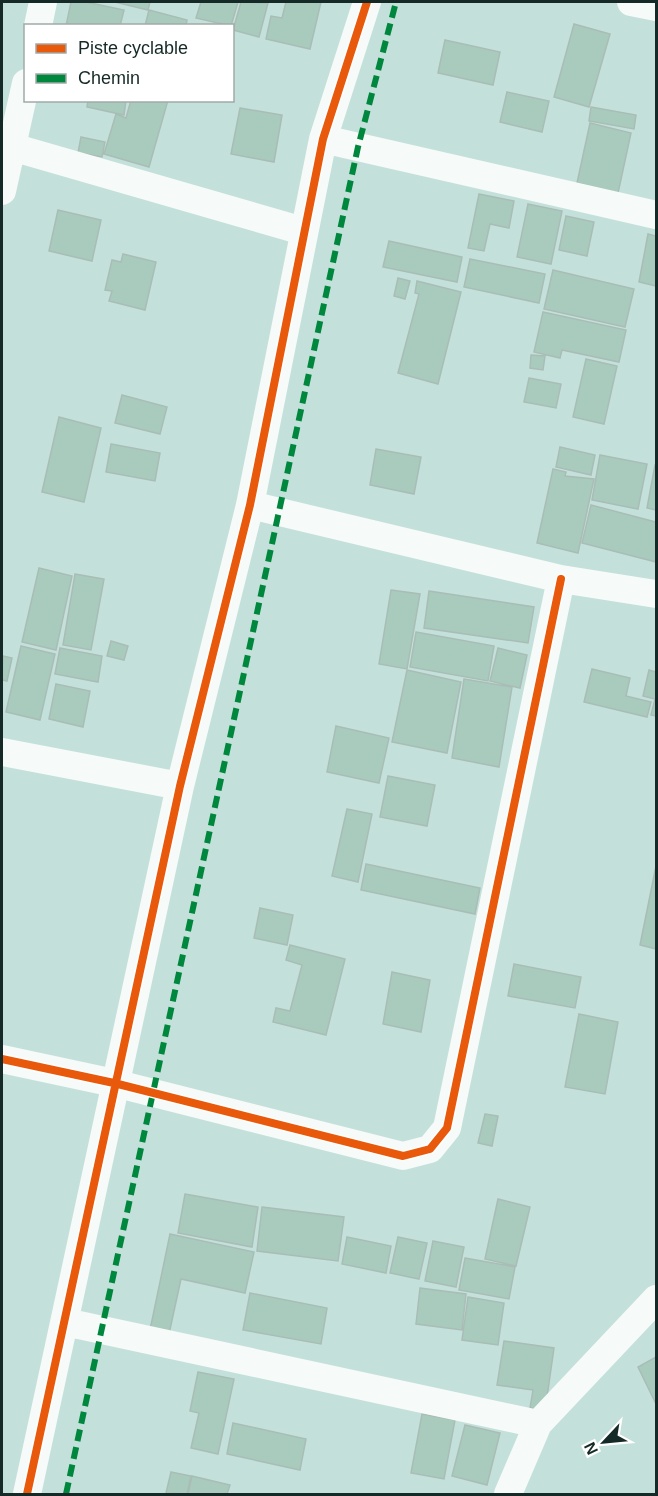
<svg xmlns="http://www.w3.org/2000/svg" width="658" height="1496" viewBox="0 0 658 1496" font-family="Helvetica,sans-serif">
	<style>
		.building { fill: #a8cbbd; stroke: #a9bdb6; stroke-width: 1.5 }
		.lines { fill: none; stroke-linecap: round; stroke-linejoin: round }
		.minor { stroke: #f6faf9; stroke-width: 28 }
		.quiet { stroke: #00873e; stroke-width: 6; stroke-dasharray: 12 6; stroke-linecap: butt }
		.cycleway-casing { stroke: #fff; stroke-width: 11 }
		.cycleway { stroke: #e8590c; stroke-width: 8 }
	</style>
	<rect width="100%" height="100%" fill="#c4e0da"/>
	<path class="building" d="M71,2h15l38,8 -4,16h-54z
		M115,2h35l-2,8z
		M201,2h37l-7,24 -35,-8z
		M241,2l27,1 -9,34 -26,-7z
		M286,2h35l-11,47 -44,-10 5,-23 11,2z
		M149,10l38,10 -1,6h-41z
		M574,24l36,10 -21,73 -35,-10z
		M445,40l55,12 -7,33 -55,-12z
		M507,92l42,9 -7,31 -42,-10z
		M88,100h38l-2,15 -37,-8z
		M131,100h37l-19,67 -45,-13 12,-40 10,4z
		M591,107l45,8 -2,14 -45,-8z
		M240,108l42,7 -8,47 -43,-8z
		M590,123l41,10 -13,60 -41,-10z
		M81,137l24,5 -3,15 -24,-4z
		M479,194l35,7 -5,27 -19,-4 -6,27 -16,-3z
		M528,204l34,7 -11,53 -34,-7z
		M58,210l43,10 -9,41 -43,-10z
		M566,216l28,6 -7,34 -28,-6z
		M648,234l8,2v50l-17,-4z
		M389,241l73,16 -5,25 -74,-15z
		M123,254l33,8 -11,48 -36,-9 3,-10 -7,-1 7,-30 9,2z
		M470,259l75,15 -6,29 -75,-16z
		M553,270l81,19 -9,38 -81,-18z
		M398,278l12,3 -5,18 -11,-3z
		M417,281l44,11 -23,92 -40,-11 21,-79 -4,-1z
		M543,312l83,18 -7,32 -57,-12 -2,8 -26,-6z
		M531,355l14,1 -2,14 -13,-2z
		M586,359l31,7 -13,58 -31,-7z
		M529,378l32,6 -5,24 -32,-6z
		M122,395l45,12 -7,27 -45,-11z
		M59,417l42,11 -17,74 -42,-10z
		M111,444l49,9 -5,28 -49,-9z
		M560,447l35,8 -4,20 -35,-8z
		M376,449l45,8 -7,37 -44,-9z
		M600,455l47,9 -9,45 -46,-9z
		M655,465h1v45l-9,-2z
		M553,469l13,3 -1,4 29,3 -16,74 -41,-10z
		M591,505l65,17v40l-74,-19z
		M39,568l33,8 -16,74 -34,-8z
		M75,574l29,5 -13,71 -28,-5z
		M391,590l29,4 -13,75 -28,-5z
		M429,591l105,16 -6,36 -104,-15z
		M416,632l78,14 -6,35 -78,-14z
		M111,641l17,5 -4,14 -17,-4z
		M21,646l34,8 -15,66 -34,-8z
		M60,648l42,8 -4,26 -43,-8z
		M498,648l29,7 -7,33 -30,-7z
		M3,656l9,2 -5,23 -5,-1z
		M592,669l38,9 -4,18 25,6 -4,15 -63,-15z
		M407,670l54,12 -14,71 -55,-11z
		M649,670l7,2v44l-5,-1 4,-16 -12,-3z
		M464,679l48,8 -13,80 -47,-9z
		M56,684l34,7 -7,36 -34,-8z
		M336,726l53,12 -10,45 -52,-11z
		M388,776l47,9 -8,41 -47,-9z
		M347,809l25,5 -14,68 -26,-6z
		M366,864l114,24 -5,26 -114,-24z
		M656,866v83l-16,-4z
		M260,908l33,7 -6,30 -33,-7z
		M290,945l55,14 -19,76 -53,-13 3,-14 14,3 12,-46 -16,-5z
		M514,964l67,13 -6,31 -67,-12z
		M392,972l38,8 -9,52 -38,-8z
		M579,1014l39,8 -13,72 -40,-7z
		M485,1114l13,2 -6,30 -14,-3z
		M185,1194l73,13 -6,40 -74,-14z
		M498,1199l32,8 -14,59 -31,-7z
		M262,1207l82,10 -6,44 -81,-10z
		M170,1234l84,18 -9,41 -64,-14 -12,55 -19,-4z
		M347,1237l44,9 -5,27 -44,-9z
		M398,1237l29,6 -8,36 -29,-6z
		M433,1241l31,6 -8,40 -31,-6z
		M465,1258l50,9 -6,32 -50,-9z
		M420,1288l46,6 -4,36 -46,-6z
		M250,1293l77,15 -6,36 -78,-14z
		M468,1297l36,6 -6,42 -36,-5z
		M504,1341l50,7 -9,63 -15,-3 3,-18 -36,-5z
		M656,1357v47l-18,-37z
		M198,1372l36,7 -16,75 -27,-6 8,-35 -9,-2z
		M422,1414l33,6 -11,59 -33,-6z
		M233,1423l73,16 -6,31 -73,-16z
		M465,1425l35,8 -13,52 -35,-9z
		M171,1472l20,4 -4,18 -21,-1z
		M192,1476l38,9 -3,9h-39z"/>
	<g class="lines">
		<path class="minor" d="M631,2l25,5
			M38,26l5,-24
			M323,139l333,76
			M12,147l291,84
			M2,191l24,-108
			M250,505l311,74 95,15
			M2,752l178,34
			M2,1059l112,24 289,73 27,-7 17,-21 114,-549
			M65,1322l473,102
			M27,1494l153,-708 70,-281 73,-366 44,-137
			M508,1494l30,-70 118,-125"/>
		<path class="quiet" d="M66,1494l292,-1347 38,-145"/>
		<g class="cycleway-casing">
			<path id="cycleway" d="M2,1059l112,24 289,73 27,-7 17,-21 114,-549
				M27,1494l153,-708 70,-281 73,-366 44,-137"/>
		</g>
		<use href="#cycleway" class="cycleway"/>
	</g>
	<rect width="658" height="1496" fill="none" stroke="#152a26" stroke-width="6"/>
	<rect x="24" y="24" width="210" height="78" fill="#ffffff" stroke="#a1aaa8" stroke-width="1.5"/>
	<rect x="36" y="44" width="30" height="9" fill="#e8590c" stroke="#a1aaa8" stroke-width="1.5"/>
	<text x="78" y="54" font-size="18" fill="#152a26">Piste cyclable</text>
	<rect x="36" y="74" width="30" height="9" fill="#00873e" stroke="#a1aaa8" stroke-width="1.5"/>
	<text x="78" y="84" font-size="18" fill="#152a26">Chemin</text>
	<g transform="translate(604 1442) rotate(244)" stroke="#ffffff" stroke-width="4.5" paint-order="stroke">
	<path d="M0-4.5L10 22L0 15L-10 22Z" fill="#152a26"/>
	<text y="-9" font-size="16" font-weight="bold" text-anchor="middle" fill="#152a26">N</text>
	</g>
</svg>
